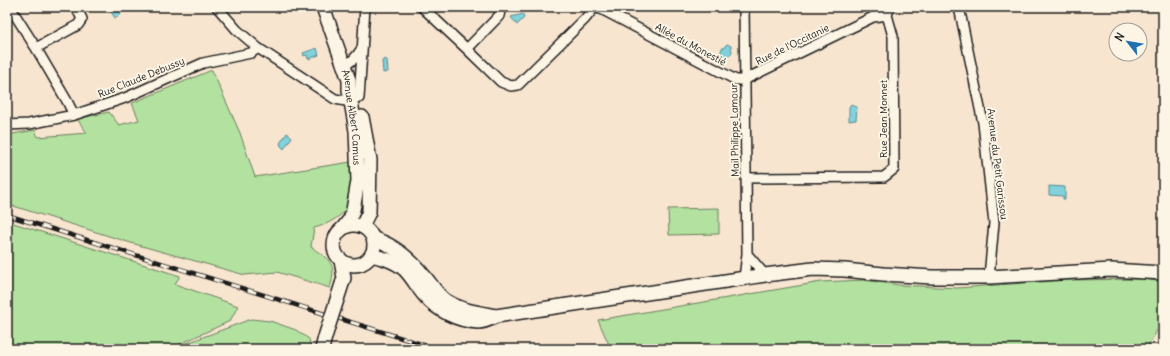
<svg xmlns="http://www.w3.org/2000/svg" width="1170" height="356" viewBox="0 0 1170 356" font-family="Delius,sans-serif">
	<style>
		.green { fill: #b3e19f; stroke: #687e5e }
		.water { fill: #81d2dc; stroke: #59898f }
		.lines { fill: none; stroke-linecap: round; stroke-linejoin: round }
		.street-casing { stroke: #1c1c1c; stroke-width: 12 }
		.secondary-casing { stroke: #1c1c1c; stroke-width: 16 }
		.street { stroke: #fcf5e5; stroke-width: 9 }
		.secondary { stroke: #fcf5e5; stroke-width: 13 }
		.rail-casing { stroke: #1c1c1c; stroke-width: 4.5 }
		.rail { stroke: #fcf5e5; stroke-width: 3; stroke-dasharray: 9; stroke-linecap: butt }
		.secondary-bridge-casing { stroke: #1c1c1c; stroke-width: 16; stroke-linecap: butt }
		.secondary-bridge { stroke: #fcf5e5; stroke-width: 13 }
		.labels { text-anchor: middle; stroke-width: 4; stroke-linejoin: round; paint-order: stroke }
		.street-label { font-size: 10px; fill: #1c1c1c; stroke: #fcf5e5 }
	</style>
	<rect width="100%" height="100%" fill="#f8e5d0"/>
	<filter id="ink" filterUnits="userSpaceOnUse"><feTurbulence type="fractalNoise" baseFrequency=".025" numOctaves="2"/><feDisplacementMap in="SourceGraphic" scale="8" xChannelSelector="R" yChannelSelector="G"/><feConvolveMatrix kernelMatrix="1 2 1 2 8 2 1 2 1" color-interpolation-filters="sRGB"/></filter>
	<g filter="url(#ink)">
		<path class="green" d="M212,70l28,63 15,44 96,-15 3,4c-1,10 -1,26 -3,35 -5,14 -24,24 -37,27l-3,19c20,14 26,16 19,41l-53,-16 -32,3 -114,-32 -124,-39v-69l28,-5 3,7 49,-4 -10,-14 32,-7 10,13 20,-5 -7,-17z
			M719,208v26l-50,1 -1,-26z
			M7,221l173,55 -5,8 63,22 -8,15 -61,28h-162z
			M1144,279l19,3v39l-17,28h-535l-13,-29 223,-38 42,-2 37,5 57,3 109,-8z
			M251,319l19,2 26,9 13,9 2,10h-140z"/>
		<path class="water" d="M108,7h9l4,7 -6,4z
			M523,14l1,4 -7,7 -6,-8z
			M727,44l4,2 1,6 -6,7h-5l-1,-5 2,-6h2l1,-2z
			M317,48l2,7 -11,4 -1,-4 -3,1 -1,-3z
			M384,59l3,1 1,12 -5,1 -1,-12z
			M851,104l2,2 4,1 -1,13 -7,1v-14z
			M287,133l5,4 -8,12 -3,-3 -1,-3z
			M1049,186l16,1v12h-2v-3l-14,-1z"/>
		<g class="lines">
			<g class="street-casing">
				<path id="street" d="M10,7l26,41 31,53 7,14
					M217,7l20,23 21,18 77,51 11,2 6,3
					M422,7l45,42 34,33 10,4 7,-1 67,-66 9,-11 7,1 135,71h9l5,-3 123,-60 14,-2 3,-8
					M959,7l24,116 11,100 -5,54
					M36,48l42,-23 4,-6 -6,-12
					M467,49l32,-33 2,-9
					M344,65c9,-3 14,-10 18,-17
					M359,98l6,-91
					M7,125l22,-1 45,-9 51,-17 78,-35 48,-10 7,-5
					M746,178l138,-1 10,-8 -1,-133 -6,-21
					M747,254l18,21
					M744,278l3,-24 -3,-247"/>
			</g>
			<g class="secondary-casing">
				<g id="secondary">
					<path id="s1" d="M323,7l26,73v10l7,41 2,50 -5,29 -3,9 -7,9"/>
					<path d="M362,117l8,43 -1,52 -7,14"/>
					<circle cx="354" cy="245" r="20"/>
					<path d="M374,239c21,6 38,22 51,38 7,8 12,18 21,24 15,10 32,11 50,15"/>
					<path d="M371,255c12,3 25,6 34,15 7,7 12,17 19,25 12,15 34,26 54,27 7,0 12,-3 18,-6l269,-41 48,-6 32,1 38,4 49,3h57l122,-7 52,3"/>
					<path d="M341,260l3,18 -2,6"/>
					<path d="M322,349l3,-12"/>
				</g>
			</g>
			<use href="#street" class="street"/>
			<use href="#secondary" class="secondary"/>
			<g class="rail-casing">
				<path id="rail" d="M7,215l430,134"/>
			</g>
			<use href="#rail" class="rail"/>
			<g class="secondary-bridge-casing">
				<path id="secondary-bridge" d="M325,337l17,-53"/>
			</g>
			<use href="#secondary-bridge" class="secondary-bridge"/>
		</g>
	</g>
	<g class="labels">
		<g class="street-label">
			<text transform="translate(691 44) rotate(28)" y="4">Allée du Monestié</text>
			<text transform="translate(792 44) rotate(-26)" y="4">Rue de l'Occitanie</text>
			<text transform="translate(141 77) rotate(-22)" y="4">Rue Claude Debussy</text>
			<text dy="4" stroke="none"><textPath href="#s1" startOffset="115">Avenue Albert Camus</textPath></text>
			<text transform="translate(883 119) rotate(-90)" y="4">Rue Jean Monnet</text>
			<text transform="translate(734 130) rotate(-91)" y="4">Mail Philippe Lamour</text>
			<text transform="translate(998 164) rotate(83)" y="4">Avenue du Petit Garissou</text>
		</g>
	</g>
	<rect width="1170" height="356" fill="none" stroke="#fcf5e5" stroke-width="24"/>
	<rect x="12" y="12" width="1146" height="332" fill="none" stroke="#1c1c1c" stroke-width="1.5" filter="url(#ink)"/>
	<g transform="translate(1128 42) rotate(301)"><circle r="19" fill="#fcf5e5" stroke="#a29e95"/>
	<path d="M0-3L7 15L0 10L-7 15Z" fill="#1f6fb2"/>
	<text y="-6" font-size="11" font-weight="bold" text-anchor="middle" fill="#1c1c1c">N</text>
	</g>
</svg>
